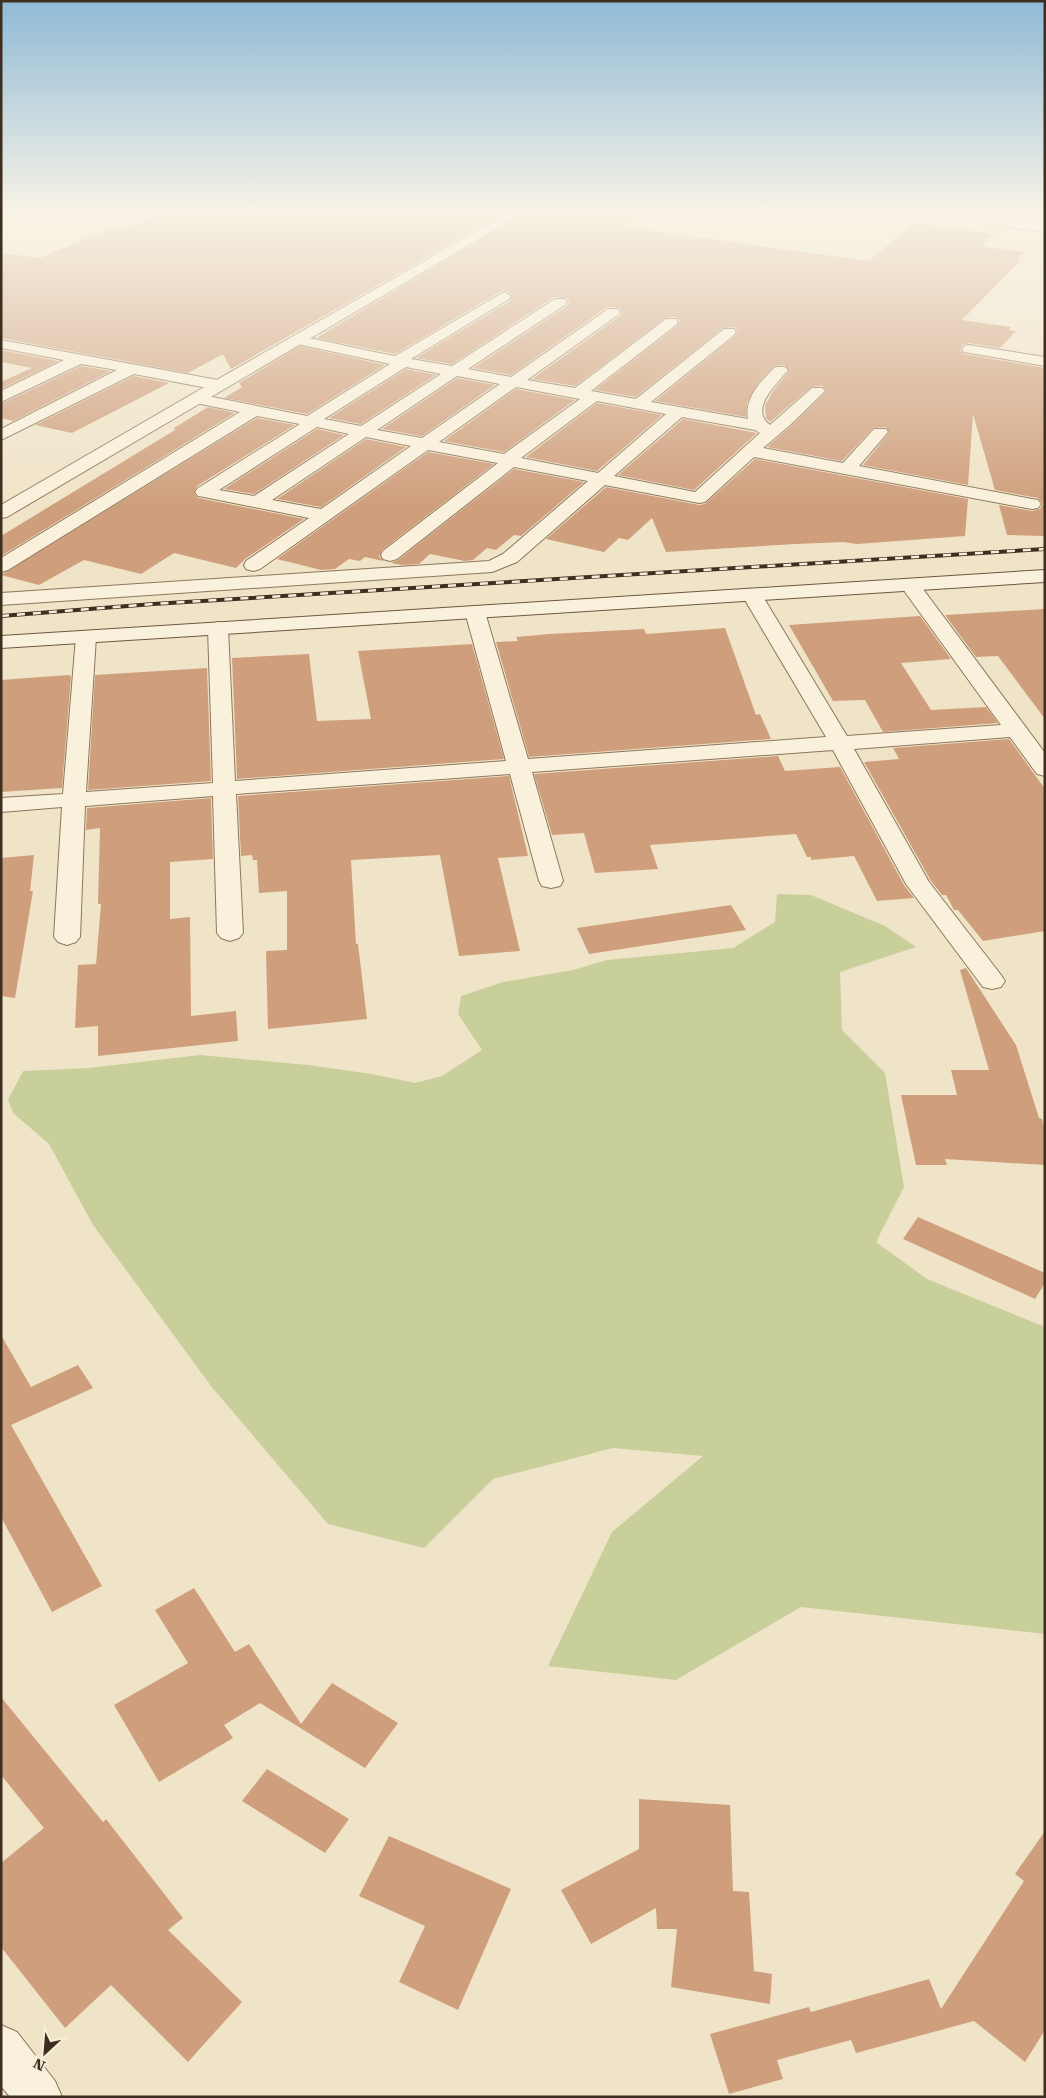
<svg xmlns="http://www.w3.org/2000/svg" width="1046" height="2098" viewBox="0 0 1046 2098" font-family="'Roboto Serif',serif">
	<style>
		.green { fill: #c9cf9b }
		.building { fill: #cf9f7d }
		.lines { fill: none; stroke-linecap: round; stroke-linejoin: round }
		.minor-casing { stroke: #8d765c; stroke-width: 2 }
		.tertiary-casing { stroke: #8d765c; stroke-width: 2 }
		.secondary-casing { stroke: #6f573f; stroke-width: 2 }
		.minor { fill: #faf1dc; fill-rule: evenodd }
		.tertiary { fill: #faf1dc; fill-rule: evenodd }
		.secondary { fill: #faf1dc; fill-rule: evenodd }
		.rail-casing { stroke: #3d2e20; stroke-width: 4 }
		.rail { stroke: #f7eed8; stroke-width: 2.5; stroke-dasharray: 8; stroke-linecap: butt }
	</style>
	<rect width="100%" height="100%" fill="#f0e4c8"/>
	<path class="green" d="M777,894l34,1 74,31 31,21 -76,25 2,58 43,43 19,114 -28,55 51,37 118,48v307l-244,-27 -125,73 -128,-14 64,-134 91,-76 -90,-8 -120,31 -69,69 -96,-24 -117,-138 -118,-161 -44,-81 -36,-31 -5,-13 15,-29 66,-3 111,-13 108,10 64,9 43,9 27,-7 40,-26 -24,-36 3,-18 42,-14 70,-12 34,-10 126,-12 42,-26z"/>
	<path class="building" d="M166,212h340l-275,157 -8,-15 -35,19 -187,-35v-85l39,5 75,-32 12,1z
		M527,212h120l-24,15 246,34 45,-38 80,11 -12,12 43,6 -8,8 3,1 -58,59 49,7 -2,3 7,1 -16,17 -31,-5 -7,2 -2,5 4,4 81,14v168l-38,-1 -8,-30 33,6 8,-2 3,-5 -5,-6 -43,-8 -22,-76 -5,71 -105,-20 26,-32 -3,-6 -13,1 -31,33 -75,-14 23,-20 37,-36 -5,-5 -11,1 -41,35 -4,-4 -1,-13 9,-15 15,-19 -4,-6 -11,1 -16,17 -11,20 -1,14 -91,-16 80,-65 3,-5 -4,-4 -11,1 -87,69 -41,-7 82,-64 3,-5 -4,-4 -11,1 -90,68 -43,-7 87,-62 3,-4 -2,-5 -13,-1 -96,68 -38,-7 93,-61 3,-4 -2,-5 -13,-1 -102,67 -36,-6 94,-57 2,-7 -9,-4 -108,64 -79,-16z
		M300,346l85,19 -78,49 -83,-16 18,-11 -3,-4z
		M1,350l57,11 -57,28v-7l31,-14 -31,-6z
		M81,366l30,5 -98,50 -12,-3v-14z
		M406,369l30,6 -75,49 -32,-6z
		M134,376l35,7 -97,50 -37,-8z
		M457,378l38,7 -73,51 -40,-7z
		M516,389l59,11 -71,52 -60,-11z
		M597,403l65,12 -65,56 -71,-14z
		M208,407l27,6 -234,143v-20l174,-106 -1,-2z
		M257,418l38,7 -98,61 -3,7 4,5 106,21 -59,40 -9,9 -62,-15 -33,21 -57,-14 -45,25 -38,-10z
		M683,419l74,14 -63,57 -76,-15z
		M317,429l27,6 -90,59 -30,-5z
		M366,439l40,8 -85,60 -44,-8z
		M428,452l66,12 -112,86 -3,6 4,5 -18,-4 -5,4 -11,-2 -14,10 -14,1 -44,-11z
		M755,459l213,40 -3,37 -108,8 -14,-2 -47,2 -130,8 -14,-34 -24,22 -9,-2 -15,14 -58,-13 60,-52 93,18 6,-1z
		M514,469l70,13 -63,54 -7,-1 -18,15 -9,-2 -14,12 -8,1 -35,-7 -11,10 -17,1 -11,-2 7,-3z
		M1045,609v110l-47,-63 -22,1 -31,-42z
		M920,616l31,43 -50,4 30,47 55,-3 12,16 -115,9 -18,-32 -32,1 -44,-76z
		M725,628l31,87 4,-1 11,25 -242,18 -33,-115 22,-1 -2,-4 33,-3 95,-5 2,5z
		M472,644l32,115 -267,20 -5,-121 77,-4 8,67 54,-2 -13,-68z
		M207,668l4,113 -123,9 7,-115z
		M68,675l3,1 -9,112 -61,4v-112z
		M1009,739l36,50v142l-62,10 -25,-31h-4l-8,-15h-4l-11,-14 -67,-119 35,-3 -6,-11z
		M778,756l7,15 55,-4 64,118 10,13 -37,3 -23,-45 -43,4v-3h-4l-11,-23 -146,11 8,24 -63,4 -11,-40 -32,2 -18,-61z
		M509,776l19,80 -30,2 22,93 -61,5 -19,-101 -89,5 5,84h2l9,75 -99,10 -2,-78 21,-1v-59l-28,2 -2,-33h-4l-1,-5 -11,1 -3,-60z
		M211,798l2,61 -43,3v57l20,-2 1,99 45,-5 2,30 -140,15v-30l-23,2 3,-63 18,-1 5,-60h-3l2,-76 -14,2 1,-22z
		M34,855l-4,36h3l-18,107 -14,-2v-138z
		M731,905l15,25 -157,24 -12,-26z
		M966,968l50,77 23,73 3,1 3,14v32l-100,-6 2,6h-31l-15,-70h56l-6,-25h38l-29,-100z
		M918,1217l127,56v10l-10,16 -132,-60z
		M1,1335l30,52 47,-22 15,23 -82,37 91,161 -50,26 -51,-95z
		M194,1588l41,64 14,-8 52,80 31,-41 66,40 -33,45 -105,-65 -36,22 9,13 -74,44 -45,-77 74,-42 -33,-53z
		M1,1697l102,125 3,-3 77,99 -15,12 74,72 -54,60 -77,-77 -46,43 -64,-81v-84l43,-35 -43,-53z
		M267,1769l82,50 -24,34 -83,-52z
		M639,1799l91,6 3,86 16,1 5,79 18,3 -2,30 -99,-17 6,-58h-20l-1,-21 -65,36 -30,-54 78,-41z
		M1045,1831v199l-20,32 -51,-41 -118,32 -5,-13 -74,20 6,19 -54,15 -19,-60 99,-27 2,5 118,-33 12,30 83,-128 -9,-7z
		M389,1836l122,53 -53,121 -59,-28 26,-56 -66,-30z"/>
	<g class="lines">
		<g class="minor-casing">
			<path id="minor" d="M504,292l7,4 -2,3 -98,60 41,7 103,-67h10l2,3 -2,3 -97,64 43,8 97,-68h10l2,3 -2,3 -91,65 48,8 91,-69h10l2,3 -2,3 -85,66 45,8 88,-70h10l2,3 -2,3 -83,67 97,17c-4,-21 13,-38 27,-52h10l3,3c-10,13 -40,39 -18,55l42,-37h10l3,3 -36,35 -26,22 80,15 31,-34h12l2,3 -29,34 173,33 6,1 3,4 -3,4 -6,1 -278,-52 -49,45 -6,1 -94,-18 -88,77 -25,10 -491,33v-12l488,-32 14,-7 85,-73 -74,-14 -117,92 -7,2 -7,-2 -2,-4 2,-4 115,-88 -70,-13 -168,119 -7,2 -7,-2 -2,-4 2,-4 63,-43 -105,-21 -6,-1 -3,-4 3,-4 102,-64 -43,-8 -249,154 -7,2v-14l239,-146 -49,-10 -2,-3 2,-3 6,-2 110,22 83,-52 -97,-21 -2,-3 2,-3 5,-1c33,6 64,14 97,20zM406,367l35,7 -80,52 -37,-7zM457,376l43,8 -78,54 -45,-8zM516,387l64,12 -76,55 -65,-12zM597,401l69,13 -68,59 -77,-15zM682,417l73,13 5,3 -65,59 -81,-16zM317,427l32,7 -95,62 -35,-6zM366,437l45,9 -90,63 -49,-9z
				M1,340l217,40 5,2 3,3 -3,3 -5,2 -84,-16 -133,66v-11l116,-59 -36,-6 -80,38v-11l63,-31 -63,-12z
				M969,345l76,12v9l-81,-14 -2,-3 2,-3z
				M910,579l7,2 128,172v23l-8,-2 -27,-37 -156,12 75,133 72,93 4,6 -4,6 -9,2 -9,-2 -77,-103 -73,-134 -301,22 31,109 -3,5 -9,2 -9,-2 -3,-5 -29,-107 -274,20 7,139 -4,5 -9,3 -9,-3 -4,-5 -4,-137 -128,10 -5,131 -4,5 -9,3 -9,-3 -4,-5 8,-130 -61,5v-14l62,-4 13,-157 3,-4 7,-2 7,2 3,4 -10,155 127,-9 -5,-155 3,-4 7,-2 7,2 3,4 7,153 271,-20 -41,-149 3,-4 7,-2 7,2 3,4 43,147 298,-22 -84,-142 3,-4 7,-2 7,2 3,4 85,141 154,-11 -101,-140 3,-4z
				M1,2025l16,7 38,49 7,16h-52l-9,-11z"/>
		</g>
		<g class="tertiary-casing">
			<path id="tertiary" d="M510,212h15l-518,305 -6,1v-13l212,-123z
				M919,212h33l93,12v8l-120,-16z"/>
		</g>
		<g class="secondary-casing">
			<path id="secondary" d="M1045,570v12l-1044,66v-12z"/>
		</g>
		<use href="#minor" class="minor"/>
		<use href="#tertiary" class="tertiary"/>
		<use href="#secondary" class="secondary"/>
		<g class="rail-casing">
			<path id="rail" d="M1,616l152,-12 892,-55"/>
		</g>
		<use href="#rail" class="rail"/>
	</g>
	<linearGradient id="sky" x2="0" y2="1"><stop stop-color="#8fbad6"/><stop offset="0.42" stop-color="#f8f3e6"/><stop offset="1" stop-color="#f8f3e6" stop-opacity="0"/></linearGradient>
	<rect width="1046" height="506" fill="url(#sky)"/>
	<rect width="1046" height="2098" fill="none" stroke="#3d2e20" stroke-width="5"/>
	<g transform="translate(45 2053) rotate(206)" stroke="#f7eed8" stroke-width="4" paint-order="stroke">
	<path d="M0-4L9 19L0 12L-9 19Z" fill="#3d2e20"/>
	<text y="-8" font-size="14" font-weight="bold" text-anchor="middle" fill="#3d2e20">N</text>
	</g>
</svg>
